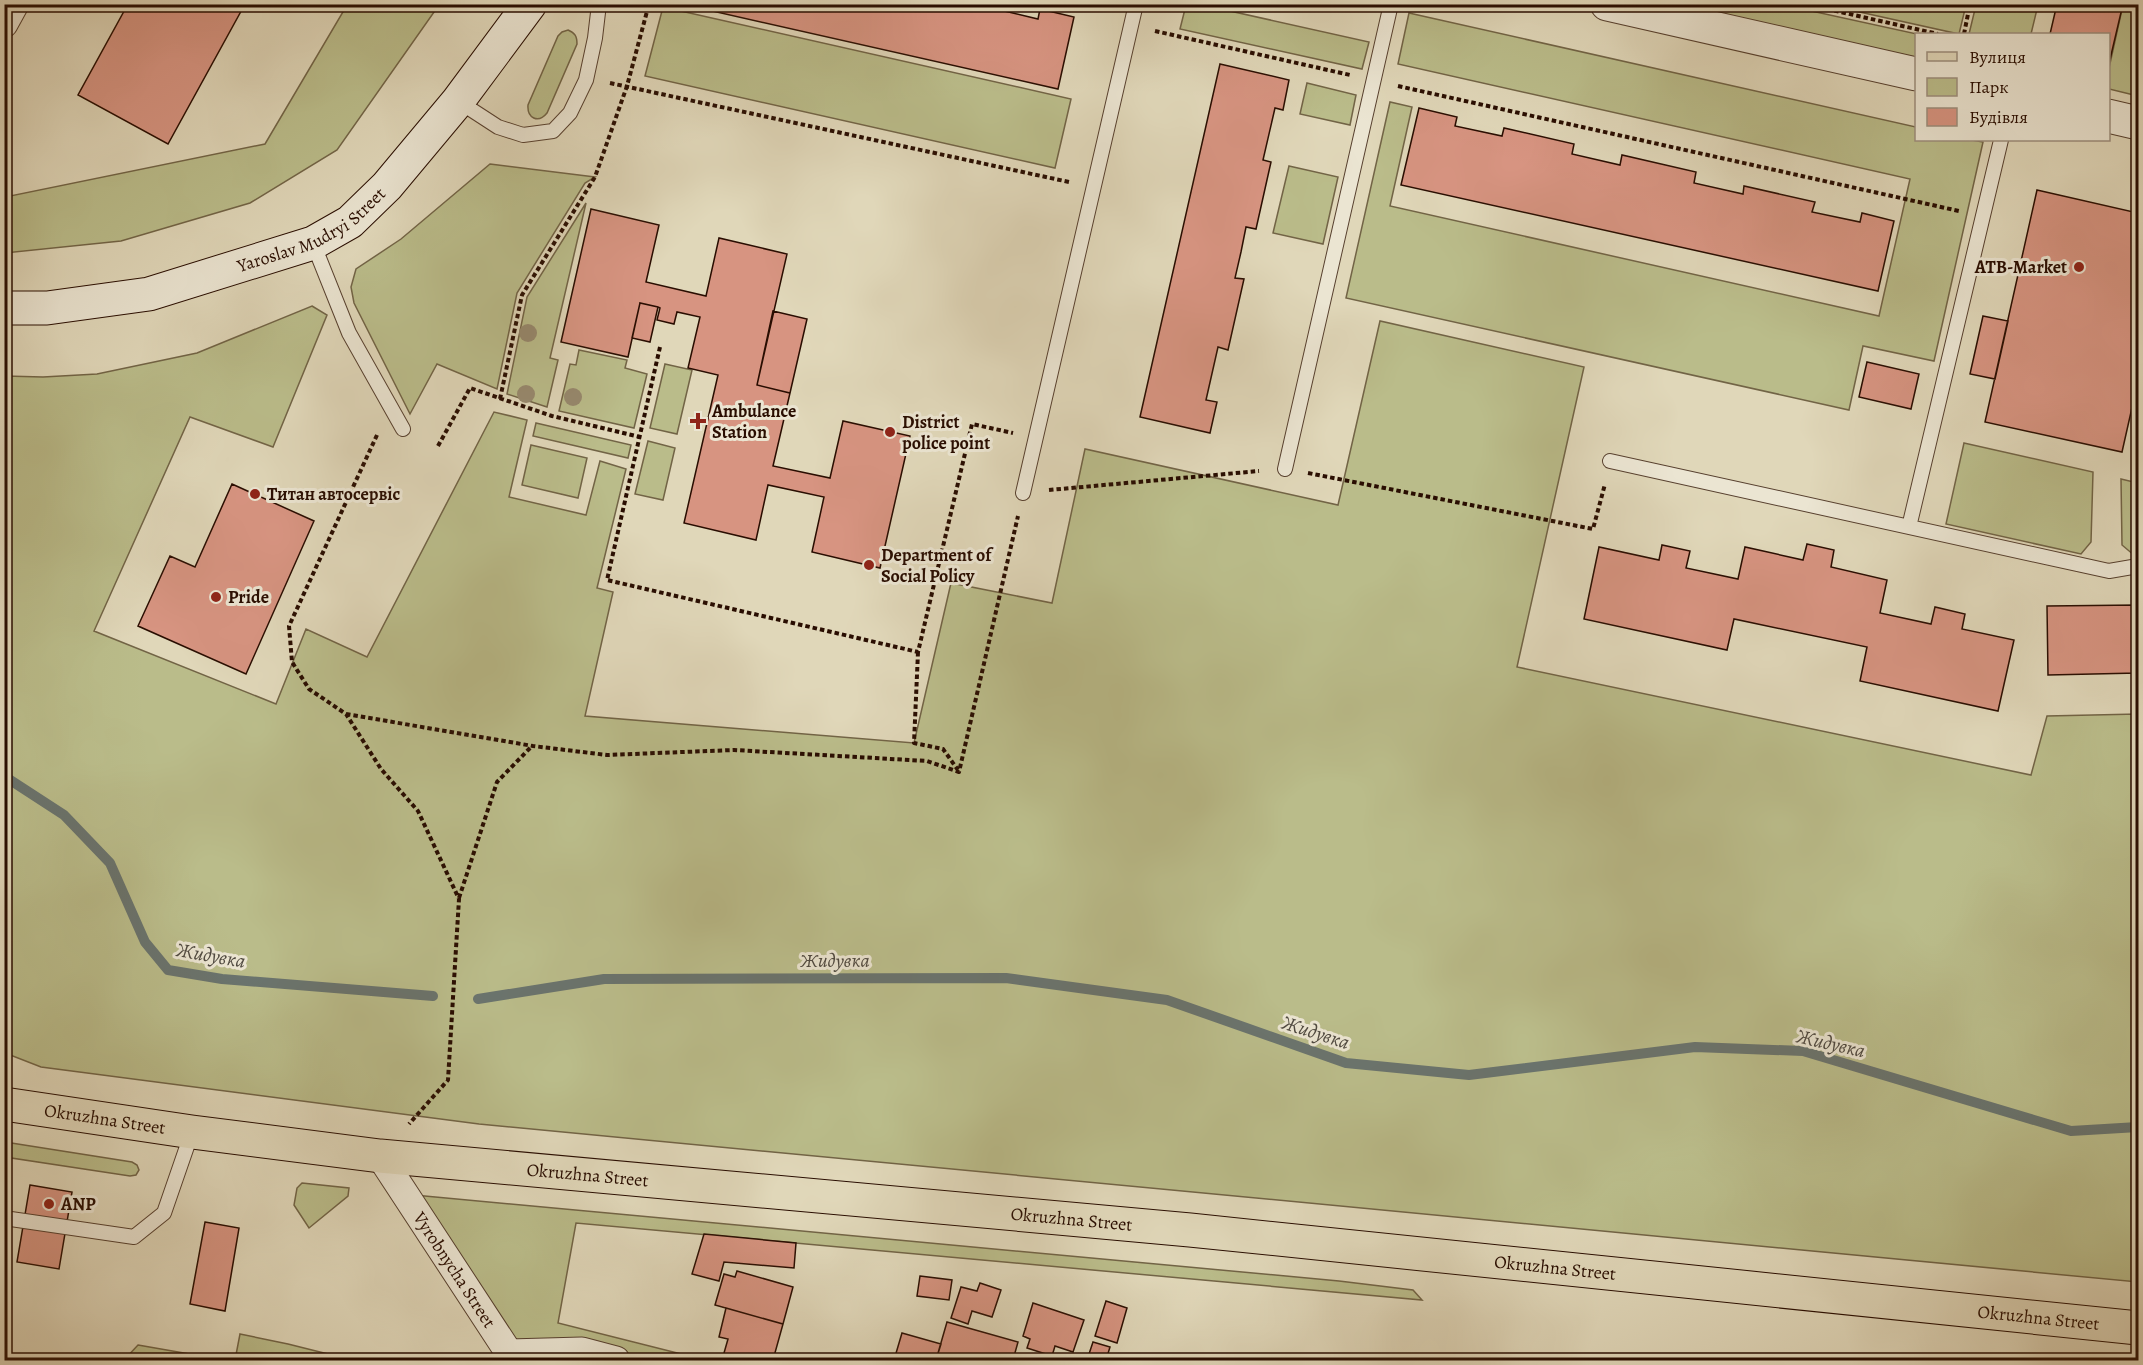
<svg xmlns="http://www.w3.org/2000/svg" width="2143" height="1365" viewBox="0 0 2143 1365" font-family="Alegreya,serif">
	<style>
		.green { fill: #babc8a; stroke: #726446; stroke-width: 1.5 }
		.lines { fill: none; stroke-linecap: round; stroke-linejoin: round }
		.stream { stroke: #6a746e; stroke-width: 10 }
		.building { fill: #d79481; stroke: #290d01; stroke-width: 1.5 }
		.service-casing { stroke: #57402f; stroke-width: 16 }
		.minor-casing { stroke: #57402f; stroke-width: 29 }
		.tertiary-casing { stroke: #57402f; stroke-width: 35 }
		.secondary-casing { stroke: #290d01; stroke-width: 35 }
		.primary-casing { stroke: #290d01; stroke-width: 35 }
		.path { stroke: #290d01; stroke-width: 4; stroke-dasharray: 4.5 3; stroke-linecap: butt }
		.service { stroke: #ebe5d2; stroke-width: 14 }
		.minor { stroke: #ebe5d2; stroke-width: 27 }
		.tertiary { stroke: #ebe5d2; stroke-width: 33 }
		.secondary { stroke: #ebe5d2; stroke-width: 33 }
		.primary { stroke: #e0d7b9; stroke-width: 33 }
		.tree { fill: #97896e }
		.poi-dot { fill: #8f2418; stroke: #ebe5d2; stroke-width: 2 }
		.labels { text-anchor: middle; stroke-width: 6; stroke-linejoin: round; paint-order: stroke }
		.street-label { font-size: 18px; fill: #290d01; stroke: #ebe5d2 }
		.poi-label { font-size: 18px; font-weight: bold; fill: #290d01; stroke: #ebe5d2; text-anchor: start }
		.water-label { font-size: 20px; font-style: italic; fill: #4f4940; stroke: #ebe5d2 }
	</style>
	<rect width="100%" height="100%" fill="#e0d7b9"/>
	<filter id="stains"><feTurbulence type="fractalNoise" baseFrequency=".00333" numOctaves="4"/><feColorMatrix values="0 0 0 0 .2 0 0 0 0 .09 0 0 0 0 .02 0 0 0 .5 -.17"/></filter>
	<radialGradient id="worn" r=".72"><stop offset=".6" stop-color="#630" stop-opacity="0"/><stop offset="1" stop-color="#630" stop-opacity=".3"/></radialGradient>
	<path class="green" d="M347,5h92l-102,145 -87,53 -129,38 -116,12v-56l260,-53z
		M1186,5h17l166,37 -7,27 -182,-40z
		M1685,5h99l133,29 -1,24z
		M1828,5l138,-1v1l-7,29z
		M1976,5h62l-7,29h-62z
		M2123,5h15v91l-29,-7v-21z
		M663,7l408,92 -16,69 -410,-92z
		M1409,13l507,114v13h56l11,2 -49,219 -71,-15 -14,64 -503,-112 44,-196 22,5 -22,99 489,110 31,-137 -512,-115z
		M568,30c7,3 9,6 9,14l-30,69c-9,11 -20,5 -19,-8l30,-69 4,-4z
		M1307,83l49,12 -6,30 -50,-11z
		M490,164l105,13 -10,6 -68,110 -20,96 -60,-25 -27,50 -56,-111 -3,-16 5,-18 45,-30z
		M1289,166l49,11 -15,67 -50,-11z
		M586,203l-36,155 8,2 -11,47 -40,-13 20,-97z
		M312,306l15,9 -54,132 -83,-30 -96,214 182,73 30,-75 61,28 127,-245 33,8 -18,77 77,18 14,-54 26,8 -29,119 16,4 -28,124 329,27 37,-160 101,20 33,-154 253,56 42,-184 204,46 -67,300 514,108 16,-59 91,-2v568l-1659,-158 -438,-57 -36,-14v-677l38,1 54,-3 100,-21z
		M579,350l48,10 -2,8 22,6 -13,54 -75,-17 11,-47 6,1z
		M665,364l27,6 -15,64 -27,-6z
		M536,423l95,22 -3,13 -95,-22z
		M648,441l27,7 -12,52 -28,-6z
		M1964,443l129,29 -2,70 -10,12 -135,-30z
		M531,445l56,13 -9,40 -56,-13z
		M2121,479l17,4v72l-3,1 -13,-11z
		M5,1142l127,20 5,3 2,5 -3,5 -6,1 -125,-19z
		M302,1183l47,5 -1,8 -39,32 -15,-23 3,-17z
		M414,1195l925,86 74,9 9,10 -846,-77 -18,100 147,37h-62l-69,-19 -62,2z
		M240,1334l48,10 64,16h-117z
		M138,1345l86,15h-100z"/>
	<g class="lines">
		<path class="stream" d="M4,776l60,39 46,48 35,79 23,28 54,9 211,17
			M478,999l126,-20 402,-1 161,22 179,63 123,12 226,-28 108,4 268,80 67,-4"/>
	</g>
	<path class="building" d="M128,4h117l-77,140 -90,-49z
		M700,4h291v4l47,11 2,-10 34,8 -16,72 -359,-81z
		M2057,4h66l-15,64v-34h-58z
		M1220,64l69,16 -6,30 -8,-2 -12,52 8,2 -15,67 -10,-2 -5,25 -6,26 9,1 -16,71 -10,-3 -12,53 11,2 -7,31 -70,-16z
		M1419,108l38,9 -2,9 47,10 2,-8 70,16 -2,10 48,11 2,-10 74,17 -2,11 49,11 1,-8 71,16 -3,10 48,10 2,-9 32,8 -16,70 -477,-106z
		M2037,190l101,23v168l-16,71 -137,-30z
		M591,209l68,16 -13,57 60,14 13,-58 68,16 -30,131 33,8 -17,73 57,12 13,-57 67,15 -30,132 -68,-16 12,-55 -56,-12 -12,55 -72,-17 34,-148 -30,-7 12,-51 -23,-5 -3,12 -17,-4 3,-12 -2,-1 -18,-4 -12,54 -67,-15z
		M640,303l18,4 -8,35 -18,-4z
		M773,311l34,8 -17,74 -33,-8z
		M1983,316l25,5 -13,58 -25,-5z
		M1867,362l52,12 -8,35 -52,-12z
		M232,484l82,37 -68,153 -108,-48 32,-70 25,11z
		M1807,544l27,6 -3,17 56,13 -7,33 51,11 4,-17 30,7 -3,15 52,11 -16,71 -138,-30 7,-34 -133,-28 -7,31 -143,-31 15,-72 60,13 3,-15 28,6 -4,17 52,11 7,-32 58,13z
		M2138,605v68l-90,2 -1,-69z
		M30,1185l42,7 -13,77 -42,-7z
		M205,1222l34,6 -14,83 -35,-7z
		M704,1234l92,9 -2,25 -70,-6 -5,19 -27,-7z
		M737,1271l56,16 -10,37 -68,-19 9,-31 11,3z
		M920,1276l32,4 -3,20 -32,-4z
		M980,1283l21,7 -9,27 -20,-6 -4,13 -17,-6 10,-31 16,4z
		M1106,1301l21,7 -10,35 -22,-7z
		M1033,1303l51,17 -11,32 -18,-6 -3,10 -25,-8 3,-9 -7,-3z
		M726,1308l57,16 -10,36h-51l6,-21 -9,-2z
		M947,1322l71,20 -5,18h-77z
		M902,1333l39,11 -5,16h-42z
		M1093,1342l17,5 -4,13h-19z"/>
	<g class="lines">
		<g class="service-casing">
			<path id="service" d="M458,101l40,26 25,8 30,-4 17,-18 16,-33 9,-42 4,-34
				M313,243l36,90 54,96
				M1610,461l499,110 29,-5
				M1285,469l106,-465
				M1023,493l113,-489
				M1909,527l92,-387
				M4,1218l130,19 30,-24 28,-81"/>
		</g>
		<g class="minor-casing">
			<g id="minor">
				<path d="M4,24l11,-20"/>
				<path id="s1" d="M380,1156l129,197 73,-2 34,9"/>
			</g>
		</g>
		<g class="tertiary-casing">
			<path id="tertiary" d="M1607,4l309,70
				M2108,116l30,7"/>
		</g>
		<g class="secondary-casing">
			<g id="secondary">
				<path id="s2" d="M4,308h43l102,-14 164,-51 37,-21 37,-36 71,-85 72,-97"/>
			</g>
		</g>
		<g class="primary-casing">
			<g id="primary">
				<path id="s3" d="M4,1104l188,28 188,24 810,74 948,98"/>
			</g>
		</g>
		<path class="path" d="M1805,4l133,30
			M1155,31l195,44
			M1964,34l6,-30
			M610,83l459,99
			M1398,86l561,125
			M660,347l-53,233 311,72 54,-228 41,9
			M500,399l22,-104 73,-118 32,-91 22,-82
			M377,435l-88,191 3,36 17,27 37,25 35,55 37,42 41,88 -11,181 -39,44
			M438,446l32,-58 82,28 88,21
			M1308,473l285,56 12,-45
			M1049,490l210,-19
			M918,652l-4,91 29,6 15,21
			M346,714l187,32 74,9 127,-5 193,11 32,11 59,-256
			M459,898l38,-116 35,-36"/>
		<use href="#service" class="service"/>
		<use href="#minor" class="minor"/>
		<use href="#tertiary" class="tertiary"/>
		<use href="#secondary" class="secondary"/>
		<use href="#primary" class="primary"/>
	</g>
	<g class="tree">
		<circle cx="528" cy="333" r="9"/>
		<circle cx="526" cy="394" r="9"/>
		<circle cx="573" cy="397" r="9"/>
	</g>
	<g class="poi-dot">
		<circle cx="2079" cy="267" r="6"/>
		<path d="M695 412h6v6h6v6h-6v6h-6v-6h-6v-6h6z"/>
		<circle cx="890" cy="432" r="6"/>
		<circle cx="255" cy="494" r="6"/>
		<circle cx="869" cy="565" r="6"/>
		<circle cx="216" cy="597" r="6"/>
		<circle cx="49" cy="1204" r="6"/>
	</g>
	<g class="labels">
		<g class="street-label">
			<text dy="6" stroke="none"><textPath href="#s2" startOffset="322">Yaroslav Mudryi Street</textPath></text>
			<text dy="6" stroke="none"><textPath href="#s3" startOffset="102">Okruzhna Street</textPath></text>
			<text dy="6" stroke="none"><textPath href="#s3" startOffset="588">Okruzhna Street</textPath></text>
			<text dy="6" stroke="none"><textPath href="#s3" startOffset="1074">Okruzhna Street</textPath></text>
			<text dy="6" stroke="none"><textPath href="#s3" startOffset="1560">Okruzhna Street</textPath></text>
			<text dy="6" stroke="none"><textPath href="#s1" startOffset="136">Vyrobnycha Street</textPath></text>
			<text dy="6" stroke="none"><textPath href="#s3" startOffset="2046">Okruzhna Street</textPath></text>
		</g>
		<g class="poi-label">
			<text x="2067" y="273" text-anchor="end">ATB-Market</text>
			<text x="712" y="417">Ambulance<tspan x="712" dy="21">Station</tspan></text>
			<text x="902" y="428">District<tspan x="902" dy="21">police point</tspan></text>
			<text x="267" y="500">Титан автосервіс</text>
			<text x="881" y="561">Department of<tspan x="881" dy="21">Social Policy</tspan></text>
			<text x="228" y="603">Pride</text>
			<text x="61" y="1210">ANP</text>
		</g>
		<g class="water-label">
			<text transform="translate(211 955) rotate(10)" y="7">Жидувка</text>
			<text x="835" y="967">Жидувка</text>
			<text transform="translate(1316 1032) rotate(18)" y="7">Жидувка</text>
			<text transform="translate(1831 1043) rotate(13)" y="7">Жидувка</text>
		</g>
	</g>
	<rect width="2143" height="1365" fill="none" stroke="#e0d7b9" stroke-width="24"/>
	<rect x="6" y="6" width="2131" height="1353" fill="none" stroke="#290d01" stroke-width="3"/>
	<rect x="12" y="12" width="2119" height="1341" fill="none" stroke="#290d01" stroke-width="1.5"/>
	<rect x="1915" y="33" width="195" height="108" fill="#ebe5d2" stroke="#9d8f7e" stroke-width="1.5"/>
	<rect x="1927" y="52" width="30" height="9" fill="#e0d7b9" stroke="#9d8f7e" stroke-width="1.5"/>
	<text x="1969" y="63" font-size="18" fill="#290d01">Вулиця</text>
	<rect x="1927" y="78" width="30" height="18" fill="#babc8a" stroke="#9d8f7e" stroke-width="1.5"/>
	<text x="1969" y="93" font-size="18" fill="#290d01">Парк</text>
	<rect x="1927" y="108" width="30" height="18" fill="#d79481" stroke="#9d8f7e" stroke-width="1.5"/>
	<text x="1969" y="123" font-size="18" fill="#290d01">Будівля</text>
	<rect width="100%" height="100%" filter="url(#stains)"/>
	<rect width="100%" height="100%" fill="url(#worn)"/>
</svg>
